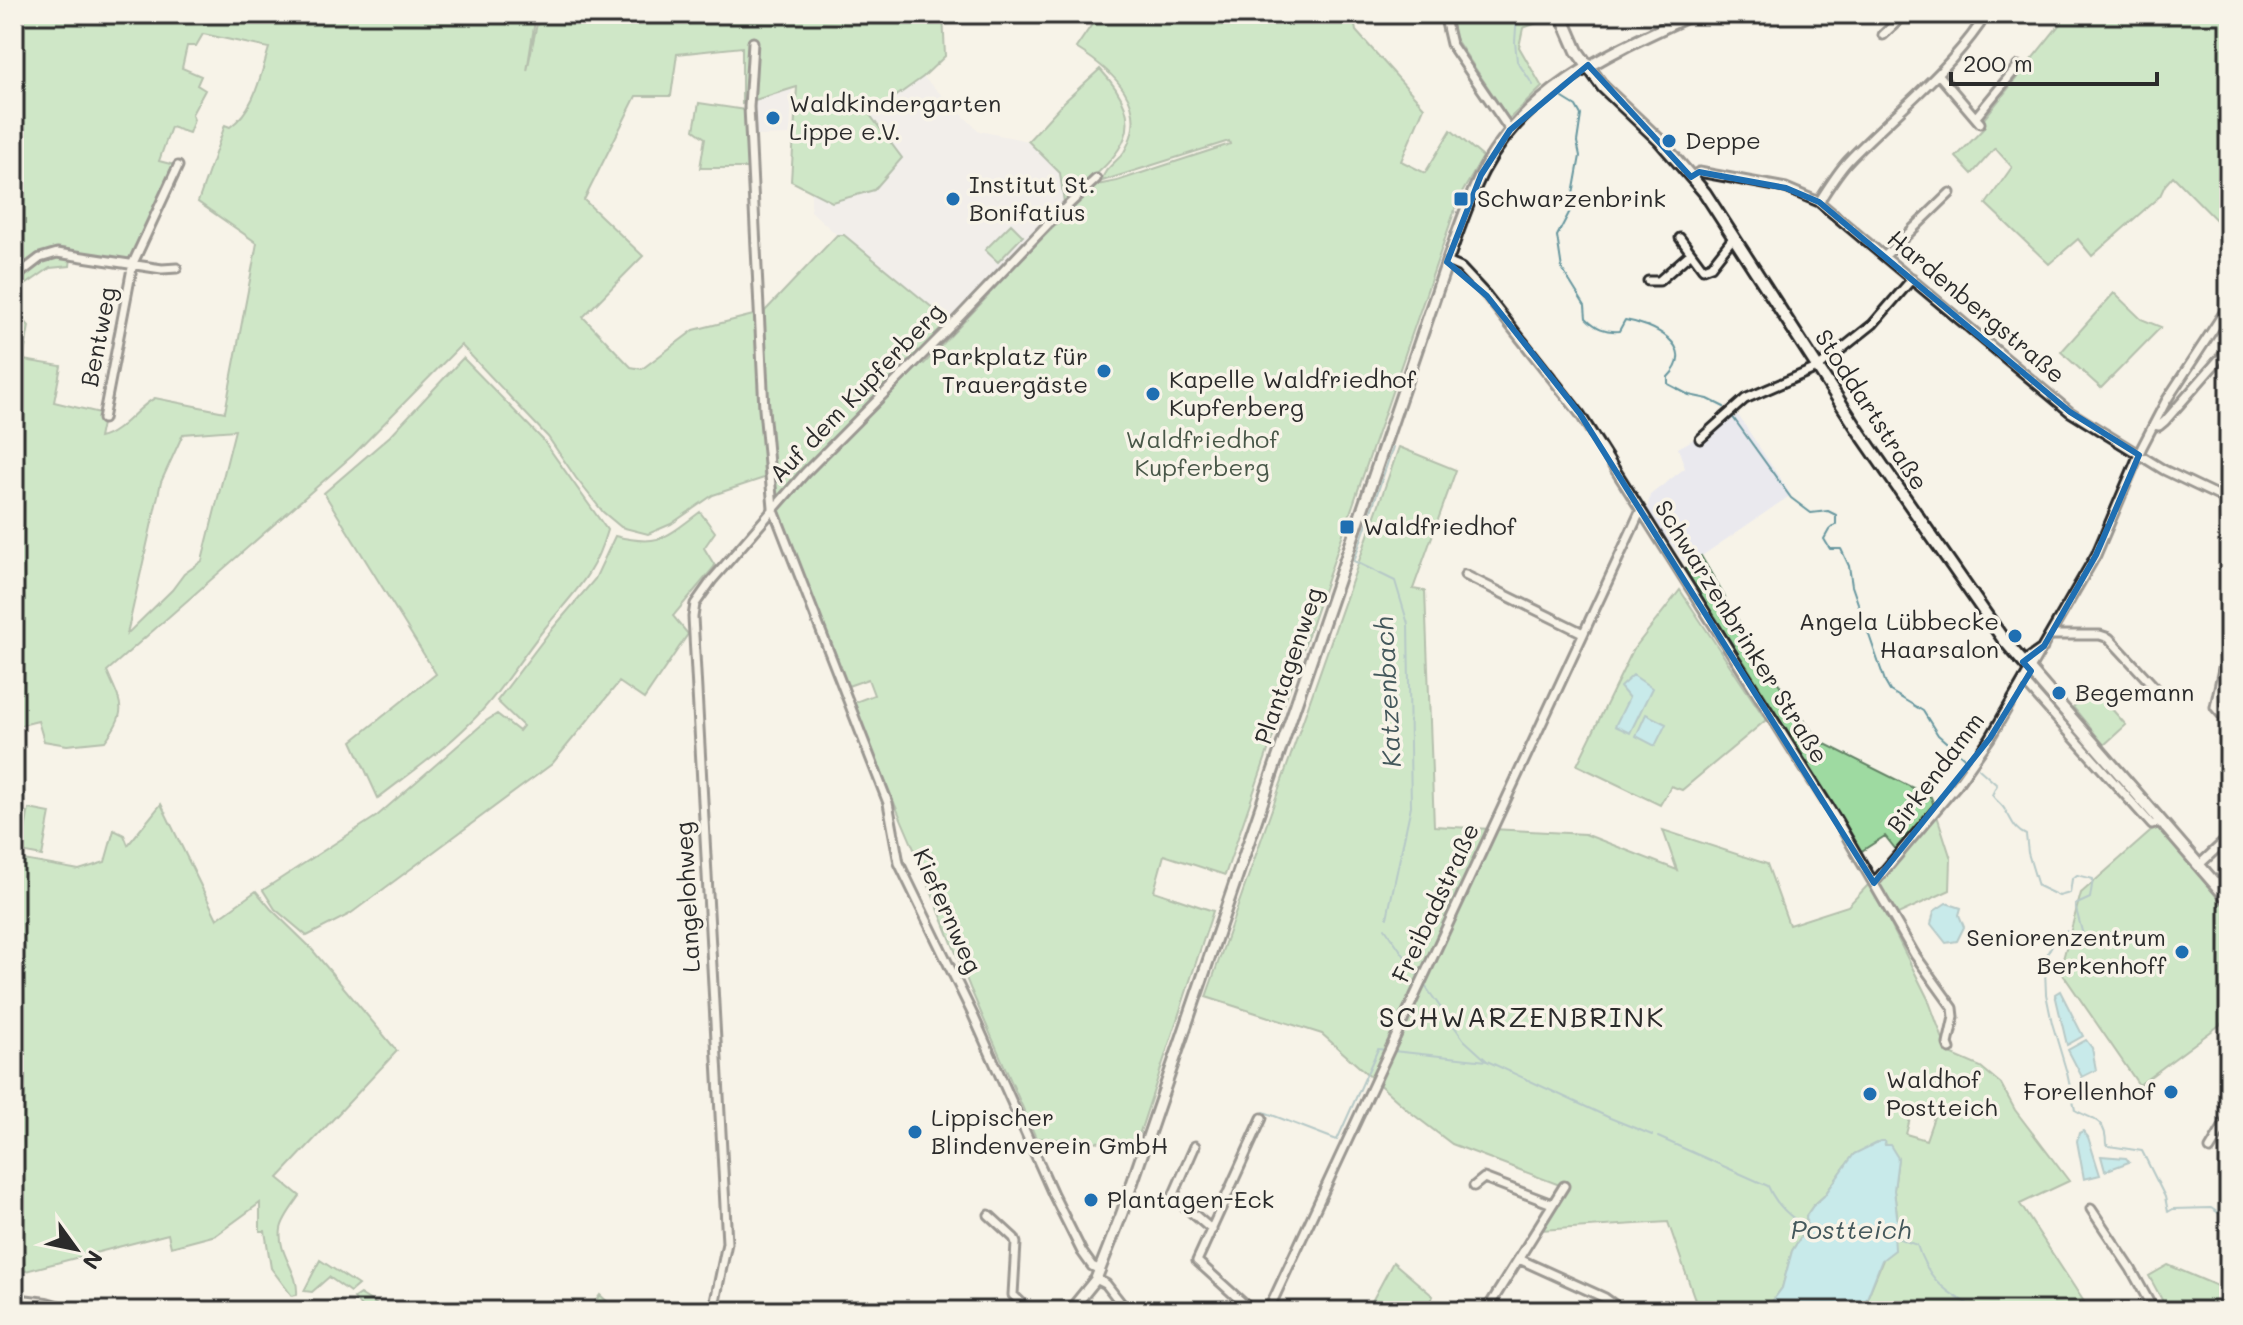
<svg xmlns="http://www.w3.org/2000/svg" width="2243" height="1325" viewBox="0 0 2243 1325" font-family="Mali,sans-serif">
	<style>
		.built { fill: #eae9ee }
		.green { fill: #9edaa1; stroke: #648266; stroke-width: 2; fill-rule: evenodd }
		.water { fill: #8fdfed; stroke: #67979f; stroke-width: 2 }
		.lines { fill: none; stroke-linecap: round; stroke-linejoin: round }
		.stream { stroke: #67979f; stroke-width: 2 }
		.minor-casing { stroke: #2b2b2b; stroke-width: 13 }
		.tertiary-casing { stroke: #2b2b2b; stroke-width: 15 }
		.secondary-casing { stroke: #2b2b2b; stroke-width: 16 }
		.minor { stroke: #f7f3e8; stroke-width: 7 }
		.tertiary { stroke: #f7f3e8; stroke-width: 9 }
		.secondary { stroke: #f7f3e8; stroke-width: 10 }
		.marked { fill: none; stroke: #1f6fb2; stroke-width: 6; stroke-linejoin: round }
		.poi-dot { fill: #1f6fb2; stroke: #f7f3e8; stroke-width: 3 }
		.labels { text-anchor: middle; stroke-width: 7; stroke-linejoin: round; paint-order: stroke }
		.poi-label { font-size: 24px; fill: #2b2b2b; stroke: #f7f3e8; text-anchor: start }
		.street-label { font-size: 24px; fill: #2b2b2b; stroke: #f7f3e8 }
		.park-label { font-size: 24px; fill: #485748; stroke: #f7f3e8 }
		.water-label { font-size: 26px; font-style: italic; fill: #44585c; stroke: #f7f3e8 }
		.quarter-label { font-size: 28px; letter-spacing: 2px; fill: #2b2b2b; stroke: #f7f3e8 }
	</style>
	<rect width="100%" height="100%" fill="#f7f3e8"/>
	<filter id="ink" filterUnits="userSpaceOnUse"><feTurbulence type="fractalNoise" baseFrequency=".0125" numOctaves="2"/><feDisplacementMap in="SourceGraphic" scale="16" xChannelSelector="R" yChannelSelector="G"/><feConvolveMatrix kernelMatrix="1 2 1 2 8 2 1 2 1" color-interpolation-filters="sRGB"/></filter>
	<g filter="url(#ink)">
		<path class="built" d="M923,77l56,54 49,10 32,32 4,29 9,-6 -124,125 -105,-86h-7l-26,-24v-22l21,13 42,-12 27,-32 -31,-43z
			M792,88l-2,47 -35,1 -1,-35z
			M1738,415l53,80 -104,71 -40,-55 3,-16 35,-27 -7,-20z"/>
		<path class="green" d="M14,14h522l-9,57 12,-57h404l2,42 -22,21 -53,38 32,43 -28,32 -42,12 -41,-21 6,-94 -55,17v-57l-65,7 -6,42h-35l-52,104 59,56 -60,61 48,50 11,2 52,-39 63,-16 7,164 -51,17 -42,29 -23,10 -27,-7 -18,-15 -27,-34 -28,-41 -87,-92 -108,110 -246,216c14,33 22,39 -2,70l-38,4 -23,-4 -6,-20 -24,6v-446c19,-14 32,-27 57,-23l-1,8 -20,2 -26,18 -5,28 10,12 -6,34 38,6 -7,36 50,12 -5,24c21,-4 37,-30 56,-40l70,14 32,-169 -59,-41 27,-77 5,2c25,-18 30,-50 39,-79l-66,-14 -7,12h-9l-5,22 19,8 -4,9 8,5 -13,24 2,6 -5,13 -18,-6 -12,34 19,5 -46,94 -74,-10 -19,6 -25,18zM235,430l-33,131 -18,13 -12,16 -45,44 34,-152 22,-48z
			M1099,14h254l3,17 68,76 -23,54 24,12 26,-43 32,27 -24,41 -234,677 -61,-20 -10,36 59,20 -77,233 -100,-6 -65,-148 -57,-141 -88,-205 -52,-146 -10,-165 1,-22 72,-76h7l107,88 -37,33 10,8 65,-69 -1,-4 109,-106 20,-4 113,-37 -1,-3 -127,40c1,-12 15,-19 22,-29 28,-47 -11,-81 -48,-104zM868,679l6,16 -21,8 -5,-17z
			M1448,14h107l1,2 -33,12 -4,19 23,40 -33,32 -58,-87z
			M2068,14h156v7l5,1v211l-56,-57 -8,9 -5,11 -68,60 -14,-17 -29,25 -63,-60 26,-37 -17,-19 -23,26 -16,-17 27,-28v-9z
			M1100,69c58,63 14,89 -36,134l-4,-30 -32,-32 36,-39z
			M699,103l47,7 3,58h-49l5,-30 -11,-8z
			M1011,224l12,12 -25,26 -13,-12z
			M2114,293l27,26 20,8 -60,61 -40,-36z
			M463,358l80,82 64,90c-13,46 -33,62 -62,98 -26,32 -46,67 -76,96 -28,28 -60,50 -91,74l-26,-57 84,-67 -112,-181 66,-57z
			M1399,447l57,23 -43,119 12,2 9,235 151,8 92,36 -14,-40 104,34 22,61 59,-19 22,-23 58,116 20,54 33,14 20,17 14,26 54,71 -49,23 70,107h-228l36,-88 -4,-33 4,-32 -14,-13h-9l-21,9 -30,42 -11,10 -7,10 1,11 -15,24 -10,37 -17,23h-66l-31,-89 -127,8 24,-43 -113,-43 -42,-32 -88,-78 -116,-37zM1912,1111l22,6 -8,23 -20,-6z
			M700,512l15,20 -11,16 11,18 -42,50 15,18 -44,65 -25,-17 -67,82 -202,150 -43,22 -32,-27 -12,-19 114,-74 109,-95 11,-7 22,17 4,-5 -26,-25 51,-67 47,-55 20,-43c44,11 50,2 85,-24z
			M1701,556l55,95 63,90 112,56 20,62 -1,31 -54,25 -21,-35 22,-29 -12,-15 -25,16 -176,-283z
			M1680,590l86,130 -84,70 -11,-4 -11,19 -83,-40 56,-115z
			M2094,689l32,36 -22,20 -31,-38z
			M161,804l56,115 39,-28 15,18 38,37 88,105 -119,127 22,18c-6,9 -17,22 -19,33 -4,25 18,42 16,66l-5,1 -21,-28 -6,-37h-5v-28l-44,32 -45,12 -3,-13 -154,40v-465l12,4 -8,46 61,11 26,-8 9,-32 10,5 4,10z
			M29,809l21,4 -8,43 -21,-4z
			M2157,826l72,84v108l-90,67 -79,-115 21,-77z
			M320,1260l38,25 -8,7 -21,-15 -17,15 -8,-1z
			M1393,1262l40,34 -6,15h-54l-3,-6z
			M2168,1265l54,23 7,5v18h-61l-19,-35z
			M360,1294l27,17h-23l-10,-13z
			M600,1295l18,16h-30z"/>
		<path class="water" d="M1633,675l19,13 -22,45 -15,-7 14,-28 -9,-11z
			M1646,714l20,10 -11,22 -19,-10z
			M1946,903l15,5 -2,7 5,12 -7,14 -11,2 -15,-19 3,-13z
			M2060,991l23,45 -16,9 -12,-51z
			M2086,1040l6,8 4,22 -14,7 -14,-27z
			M2083,1131l5,6 12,38 -16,4 -7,-38 2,-8z
			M1880,1141h4l1,4h5l8,13 -4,32 4,34 -4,8 1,18 -13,10 -20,51h-97l17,-23 10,-37 15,-24 -1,-11 7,-10 11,-10 30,-42z
			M2101,1156l25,2 3,4 -24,9z"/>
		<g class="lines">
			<path class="stream" d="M1517,14l-2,28 2,19 16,24
				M1563,98l13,8 5,9 -4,27 3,14 -10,55 -13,25 5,33 23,37 1,12c10,10 19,14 33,13l6,-11c27,4 74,26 43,57v7l21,11 19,4 16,8
				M1732,416l59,82 20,15 17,-2 8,4v9l-7,6 -5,9 6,10h11l8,17 3,20 34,98 4,7 33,20 15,24 32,28
				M1979,769l18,16 -5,10c4,6 10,9 13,15 8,11 8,19 21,25l2,18 10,33 21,10 11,-3 2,-14 5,-4 16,4 -3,19 -15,7 8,30 -7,4 -10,-8 -10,7 -9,16 -7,6 5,9 1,25 6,29 15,50 8,37c17,10 31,8 31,34l3,2 33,5 23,46 3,15 5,-3 38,-1 12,8 6,27
				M1387,918l24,-112 -3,-182 -13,-43 -41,-20 39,-114
				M1385,928l34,49
				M1425,986l39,54 23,21 123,57 42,17
				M1393,1051l94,10
				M1264,1112l73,28 41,-91 9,1
				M1658,1137l110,49c8,19 21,31 39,41
				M1894,1237l23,8c11,36 32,50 64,66"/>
			<g class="minor-casing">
				<path id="minor" d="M1444,14l7,30 59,86
					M1883,35l22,-21
					M753,42l-4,65 15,302 9,99 115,295 11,60 74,152 80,179 29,58 10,14 8,4
					M1939,75l41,48
					M1976,117l42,-51
					M1691,177l8,-5 87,16 33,14 251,210 94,58 65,31
					M1819,202c9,-14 18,-29 29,-41 44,-46 95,-84 132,-137l-7,-10
					M1680,238l23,31 8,-3 22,-28
					M1885,256l65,-63
					M1447,262l14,6 26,28 93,118 257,406 78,135 38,53 1,9 -6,27 2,5
					M14,278l26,-20 17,-5 105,16 15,-1
					M1648,281h11l32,-28
					M103,419l30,-156 45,-97
					M2154,425l5,1 6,-5 64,-73
					M1700,439l45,-40 74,-32 54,-43 39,-45
					M1465,575l118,58
					M2052,635h48l9,3 52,56
					M2229,651l-3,3 -11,53 14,16
					M2023,662l20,-14
					M2024,682l128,143 8,-3
					M2199,865l30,-28
					M1874,883l83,-98 33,-47 106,-183 46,-108 24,-46 63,-96
					M1195,1146l-22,50 39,34
					M2210,1149l19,-32
					M1474,1186l10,-8 68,26
					M2091,1209l40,60 23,42
					M989,1215l25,23 2,5 -3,52 17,16
					M1519,1259l86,39 18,13
					M1096,1279l10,5 21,27
					M713,1311l14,-68 -34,-626 2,-13 17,-24 93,-107 144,-145 99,-104 48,-45
					M1252,1311l-55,-50 65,-143
					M1268,1311l372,-799
					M1486,1311l78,-125"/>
			</g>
			<g class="tertiary-casing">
				<path id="tertiary" d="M1070,1311l26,-32 26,-66 325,-951c11,-30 21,-62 36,-91 45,-84 129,-119 211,-157"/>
			</g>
			<g class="secondary-casing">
				<path id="secondary" d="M1561,14l16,37 26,36 56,53 46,53 155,240 143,206 226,261
					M14,1300l32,4 24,7"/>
			</g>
			<use href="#minor" class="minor"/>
			<use href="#tertiary" class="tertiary"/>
			<use href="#secondary" class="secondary"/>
		</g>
	</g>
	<path d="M0 0H2243V1325H0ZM1588,65l103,112 8,-5 87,16 33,14 251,210 69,43 -43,100 -52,91 -21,16 8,9 -41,67 -116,145 -294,-469 -93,-118 -40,-34 34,-87 29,-45z" fill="#f7f3e8" fill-opacity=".55" fill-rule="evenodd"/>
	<path class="marked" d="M1588,65l103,112 8,-5 87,16 33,14 251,210 69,43 -43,100 -52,91 -21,16 8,9 -41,67 -116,145 -294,-469 -93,-118 -40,-34 34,-87 29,-45z"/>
	<g class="poi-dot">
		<circle cx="773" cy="118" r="8"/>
		<circle cx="1669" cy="141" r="8"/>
		<circle cx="953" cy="199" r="8"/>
		<rect x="1453" y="191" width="16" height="16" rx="4"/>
		<circle cx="1104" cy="371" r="8"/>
		<circle cx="1153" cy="394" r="8"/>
		<rect x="1339" y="519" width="16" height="16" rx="4"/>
		<circle cx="2015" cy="636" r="8"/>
		<circle cx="2059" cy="693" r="8"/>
		<circle cx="2182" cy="952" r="8"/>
		<circle cx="2171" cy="1092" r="8"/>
		<circle cx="1870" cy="1094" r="8"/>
		<circle cx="915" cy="1132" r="8"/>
		<circle cx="1091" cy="1200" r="8"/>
	</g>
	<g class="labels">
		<g class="poi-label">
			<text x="789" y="112">Waldkindergarten<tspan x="789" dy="28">Lippe e.V.</tspan></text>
			<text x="1685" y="149">Deppe</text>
			<text x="969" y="193">Institut St.<tspan x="969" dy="28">Bonifatius</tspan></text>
			<text x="1477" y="207">Schwarzenbrink</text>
			<text x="1088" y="365" text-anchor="end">Parkplatz für<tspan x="1088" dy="28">Trauergäste</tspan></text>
			<text x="1169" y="388">Kapelle Waldfriedhof<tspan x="1169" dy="28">Kupferberg</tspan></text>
			<text x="1363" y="535">Waldfriedhof</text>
			<text x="1999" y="630" text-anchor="end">Angela Lübbecke<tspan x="1999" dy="28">Haarsalon</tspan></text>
			<text x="2075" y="701">Begemann</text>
			<text x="2166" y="946" text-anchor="end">Seniorenzentrum<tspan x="2166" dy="28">Berkenhoff</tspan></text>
			<text x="1886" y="1088">Waldhof<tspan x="1886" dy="28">Postteich</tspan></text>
			<text x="2155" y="1100" text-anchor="end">Forellenhof</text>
			<text x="931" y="1126">Lippischer<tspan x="931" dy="28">Blindenverein GmbH</tspan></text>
			<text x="1107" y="1208">Plantagen-Eck</text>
		</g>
		<g class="street-label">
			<text transform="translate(1976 307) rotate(40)" y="8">Hardenbergstraße</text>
			<text transform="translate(99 337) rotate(-79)" y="8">Bentweg</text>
			<text transform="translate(857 393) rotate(-46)" y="8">Auf dem Kupferberg</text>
			<text transform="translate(1871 410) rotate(57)" y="8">Stoddartstraße</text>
			<text transform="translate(1741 632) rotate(58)" y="8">Schwarzenbrinker Straße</text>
			<text transform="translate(1289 666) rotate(-71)" y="8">Plantagenweg</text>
			<text transform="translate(1936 773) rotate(-53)" y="8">Birkendamm</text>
			<text transform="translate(688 897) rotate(-93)" y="8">Langelohweg</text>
			<text transform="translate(1436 903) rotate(-65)" y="8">Freibadstraße</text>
			<text transform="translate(947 911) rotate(66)" y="8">Kiefernweg</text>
		</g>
		<g class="park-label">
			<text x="1202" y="448">Waldfriedhof<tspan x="1202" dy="28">Kupferberg</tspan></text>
		</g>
		<g class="water-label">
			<text transform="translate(1388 692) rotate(-93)" y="9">Katzenbach</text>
			<text x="1851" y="1239">Postteich</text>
		</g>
		<g class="quarter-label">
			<text x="1522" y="1027">SCHWARZENBRINK</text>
		</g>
	</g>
	<rect width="2243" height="1325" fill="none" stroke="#f7f3e8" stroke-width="48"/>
	<rect x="24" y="24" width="2195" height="1277" fill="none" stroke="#2b2b2b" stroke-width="3" filter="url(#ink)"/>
	<g transform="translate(76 1249) rotate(123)" stroke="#f7f3e8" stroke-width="6" paint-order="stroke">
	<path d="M0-6L14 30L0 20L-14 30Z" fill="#2b2b2b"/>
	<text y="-12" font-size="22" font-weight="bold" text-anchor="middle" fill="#2b2b2b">N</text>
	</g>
	<path d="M1951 72v12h206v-12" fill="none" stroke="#2b2b2b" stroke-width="4"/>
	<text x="1963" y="72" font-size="24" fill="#2b2b2b" stroke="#f7f3e8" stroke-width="6" paint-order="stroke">200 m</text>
</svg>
